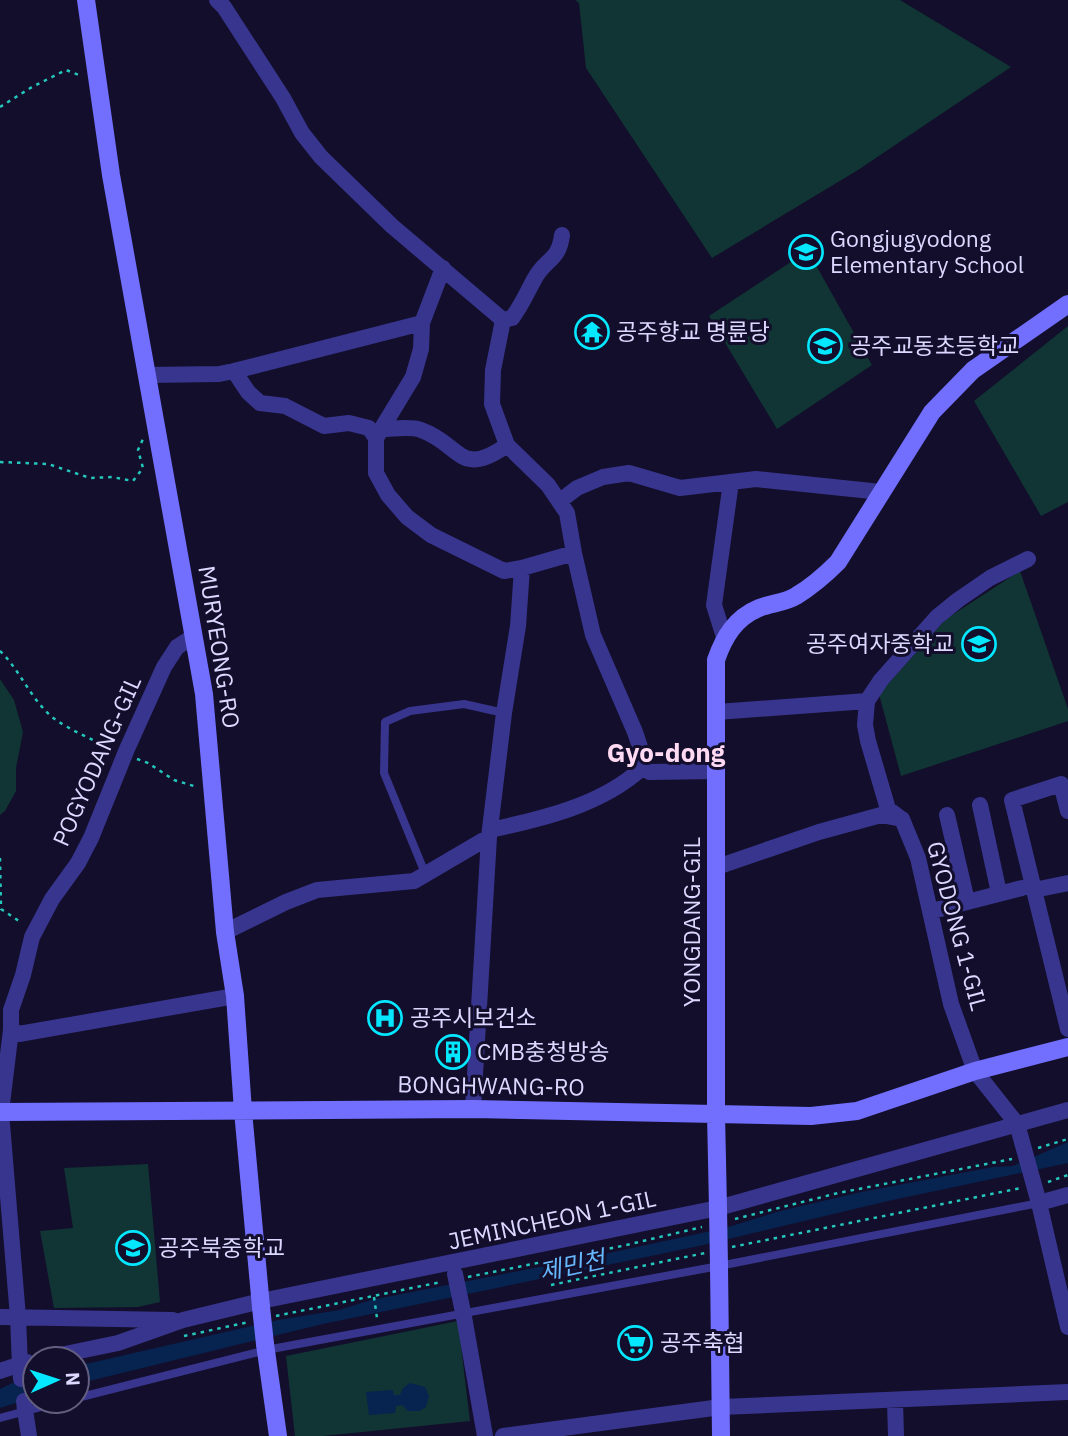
<svg xmlns="http://www.w3.org/2000/svg" width="1068" height="1436" viewBox="0 0 1068 1436" font-family="'IBM Plex Sans','Noto Sans KR',sans-serif">
	<style>
		.green { fill: #103534 }
		.water { fill: #072350 }
		.lines { fill: none; stroke-linecap: round; stroke-linejoin: round }
		.path { stroke: #24c7bc; stroke-width: 2.5; stroke-dasharray: 3.5 5; stroke-linecap: butt }
		.lane { stroke: #38358e; stroke-width: 8 }
		.street { stroke: #38358e; stroke-width: 16 }
		.secondary { stroke: #726fff; stroke-width: 18 }
		.street-bridge { stroke: #38358e; stroke-width: 16 }
		.secondary-bridge { stroke: #726fff; stroke-width: 18 }
		.labels { text-anchor: middle; stroke-width: 6; stroke-linejoin: round; paint-order: stroke }
		.poi-label { font-size: 23px; fill: #dcd8ff; stroke: #130e2b; text-anchor: start }
		.street-label { font-size: 23px; fill: #dcd8ff; stroke: #130e2b }
		.water-label { font-size: 24px; font-style: italic; fill: #66b9ff; stroke: #130e2b }
		.quarter-label { font-size: 26px; font-weight: bold; fill: #ffdaf2; stroke: #130e2b }
	</style>
	<rect width="100%" height="100%" fill="#130e2b"/>
	<path class="green" d="M575,0h325l111,67 -153,103 -146,88 -126,-190 -7,-65z
		M806,252l7,8 59,105 -95,64 -68,-113z
		M1068,326v176l-27,14 -67,-115z
		M1020,571l48,138v12l-167,55 -22,-82 67,-75z
		M0,679l14,21 9,32 -7,36v23l-11,20 -5,4z
		M148,1164l12,138 -22,5 -84,1 -14,-77 33,-3 -9,-60z
		M458,1321l12,100 -147,15h-28l-9,-80z"/>
	<path class="water" d="M1068,1142v21l-180,38 -189,45 -376,78 -246,60v-18l201,-46 61,-10 32,-10 224,-44 130,-28 55,-17 81,-19 132,-25 20,-1z
		M35,1376v21l-35,11v-19l21,-10z
		M410,1383l15,4 4,9 -3,11 -7,4h-11l-6,-6 -6,1 -1,7 -26,2 -3,-23 27,-2 1,5h6l3,-7z"/>
	<g class="lines">
		<path class="path" d="M0,107l32,-20 34,-17 13,5
			M0,462l48,2 42,14 22,-1 21,4 10,-13 -5,-18 5,-11
			M0,651c20,19 30,47 52,66 17,13 40,22 59,32
			M137,759l11,4 26,17 23,7
			M0,858l1,51 21,14
			M1038,1148l30,-9
			M1048,1182l20,-7
			M735,1219l103,-26 174,-34
			M732,1247l289,-59
			M575,1255l4,24
			M468,1277l154,-31 80,-19
			M551,1285l154,-32
			M374,1297l3,21
			M276,1316l165,-34
			M184,1336l65,-14"/>
		<path class="lane" d="M425,873l-41,-100 1,-51 25,-11 54,-7 40,9
			M77,1398l189,-48 453,-84 320,-63
			M0,1418l64,-17"/>
		<path class="street" d="M217,0l7,7 59,91 19,35 19,24 71,69 111,94 -10,50 -1,34 15,41 41,40 19,28 7,40 19,82 42,97 6,18 1,18
			M503,320l9,-2c10,-13 15,-26 23,-40 10,-19 24,-17 27,-43
			M234,371l14,21 12,11 25,3 39,20 25,-3 20,5 7,10v35l12,22 19,22 24,18 73,36 18,-3 52,-15
			M147,375l72,-1 15,-3 188,-48
			M382,429c12,0 28,-3 39,1 40,14 38,49 86,15
			M376,438l37,-61 8,-28 1,-26 21,-55
			M560,501l17,-13 26,-11 26,-4 51,15 76,-9 125,13
			M724,637l-10,-32 17,-123
			M717,712l150,-11
			M642,768l8,4 66,-1
			M980,805l19,88
			M1068,811l-7,-27 -49,16 56,229
			M947,815l20,86
			M900,818l-12,-9 -20,-68 -3,-16 2,-24 14,-21 56,-63 21,-17 32,-22 38,-19
			M490,830c52,-11 112,-25 152,-62
			M717,867l102,-35 62,-17 21,4 16,39 33,146 24,67 42,53
			M1034,890l34,-7
			M932,911l90,-23
			M225,932l61,-30 31,-12 97,-9 75,-44
			M11,1030l8,4 216,-38
			M473,1109l16,-272 15,-124 14,-87 4,-58
			M1068,1195l-29,8 29,124
			M0,1317l173,3
			M464,1317l21,119
			M41,1359l77,-16 65,-23 78,-19 457,-93 350,-98
			M20,1366l-2,-49 -17,-205 10,-82v-20l12,-35 9,-38 20,-38 26,-36 13,-25 36,-89 37,-82 13,-20 17,-11
			M0,1371l27,-9
			M895,1401l1,35
			M25,1410l4,26
			M503,1436l218,-29 347,-15"/>
		<path class="secondary" d="M86,0l25,175 93,519 21,238 10,64 8,115 18,196
			M0,1112l473,-3 338,7 46,-5 118,-40 93,-24
			M718,1208l-2,-94v-454c8,-23 19,-42 43,-52 12,-5 26,-5 37,-12 15,-9 29,-21 42,-34l94,-150 41,-42 95,-66
			M719,1266l2,170
			M265,1344l13,92"/>
		<path class="street-bridge" d="M1017,1124l22,79
			M455,1274l9,43
			M20,1366l1,13
			M24,1401l1,9"/>
		<path class="secondary-bridge" d="M718,1208l1,58
			M261,1307l4,37"/>
	</g>
	<defs>
		<g id="school-ring" transform="scale(1.75)"><circle r="9.5" fill="#130e2b" stroke="#04e7ff" stroke-width="1.5"/><path d="M0-5L7-2L0 1L-7-2ZM-4 1L0 2.5L4 1V4Q0 6-4 4Z" fill="#04e7ff"/></g>
		<g id="temple-ring" transform="scale(1.75)"><circle r="9.5" fill="#130e2b" stroke="#04e7ff" stroke-width="1.5"/><path d="M0-6L5-2H3V0L6.5 2.5H4V6H1.5V3h-3V6H-4V2.5H-6.5L-3 0V-2H-5Z" fill="#04e7ff"/></g>
		<g id="hospital-ring" transform="scale(1.75)"><circle r="9.5" fill="#130e2b" stroke="#04e7ff" stroke-width="1.5"/><path d="M-5-5h3v3.5h4V-5h3V5h-3V1.5h-4V5h-3Z" fill="#04e7ff"/></g>
		<g id="building-ring" transform="scale(1.75)"><circle r="9.5" fill="#130e2b" stroke="#04e7ff" stroke-width="1.5"/><path d="M-4-6H4V6H1V3H-1V6H-4ZM-2.5-4.3h1.7v1.8h-1.7ZM.8-4.3h1.7v1.8H.8ZM-2.5-1h1.7V.8h-1.7ZM.8-1h1.7V.8H.8Z" fill="#04e7ff"/></g>
		<g id="supermarket-ring" transform="scale(1.75)"><circle r="9.5" fill="#130e2b" stroke="#04e7ff" stroke-width="1.5"/><path d="M-6-5.5h2.5l.6 2H6L4.5 2H-2.5L-4.4-4H-6ZM-1.5 3.2a1.3 1.3 0 1 0 .1 0ZM3 3.2a1.3 1.3 0 1 0 .1 0Z" fill="#04e7ff"/></g>
	</defs>
	<g fill-rule="evenodd">
		<use href="#school-ring" x="806" y="252"/>
		<use href="#temple-ring" x="592" y="332"/>
		<use href="#school-ring" x="825" y="346"/>
		<use href="#school-ring" x="979" y="644"/>
		<use href="#hospital-ring" x="385" y="1018"/>
		<use href="#building-ring" x="453" y="1052"/>
		<use href="#school-ring" x="133" y="1248"/>
		<use href="#supermarket-ring" x="635" y="1343"/>
	</g>
	<g class="labels">
		<g class="poi-label">
			<text x="830" y="247">Gongjugyodong<tspan x="830" dy="26">Elementary School</tspan></text>
			<text x="616" y="340">공주향교 명륜당</text>
			<text x="850" y="354">공주교동초등학교</text>
			<text x="954" y="652" text-anchor="end">공주여자중학교</text>
			<text x="410" y="1026">공주시보건소</text>
			<text x="477" y="1060">CMB충청방송</text>
			<text x="158" y="1256">공주북중학교</text>
			<text x="660" y="1351">공주축협</text>
		</g>
		<g class="street-label">
			<text transform="translate(219 647) rotate(81)" y="8">MURYEONG-RO</text>
			<text transform="translate(97 761) rotate(-66)" y="8">POGYODANG-GIL</text>
			<text transform="translate(692 922) rotate(-90)" y="8">YONGDANG-GIL</text>
			<text transform="translate(957 926) rotate(75)" y="8">GYODONG 1-GIL</text>
			<text transform="translate(491 1086) rotate(1)" y="8">BONGHWANG-RO</text>
			<text transform="translate(552 1220) rotate(-12)" y="8">JEMINCHEON 1-GIL</text>
		</g>
		<g class="water-label">
			<text transform="translate(572 1266) rotate(-12)" y="8">제민천</text>
		</g>
		<g class="quarter-label">
			<text x="666" y="762">Gyo-dong</text>
		</g>
	</g>
	<g transform="translate(56 1380) rotate(87)"><circle r="33" fill="#130e2b" stroke="#635f80" stroke-width="2"/>
	<path d="M0-5L12 26L0 18L-12 26Z" fill="#04e7ff"/>
	<text y="-10" font-size="19" font-weight="bold" text-anchor="middle" fill="#dcd8ff">N</text>
	</g>
</svg>
